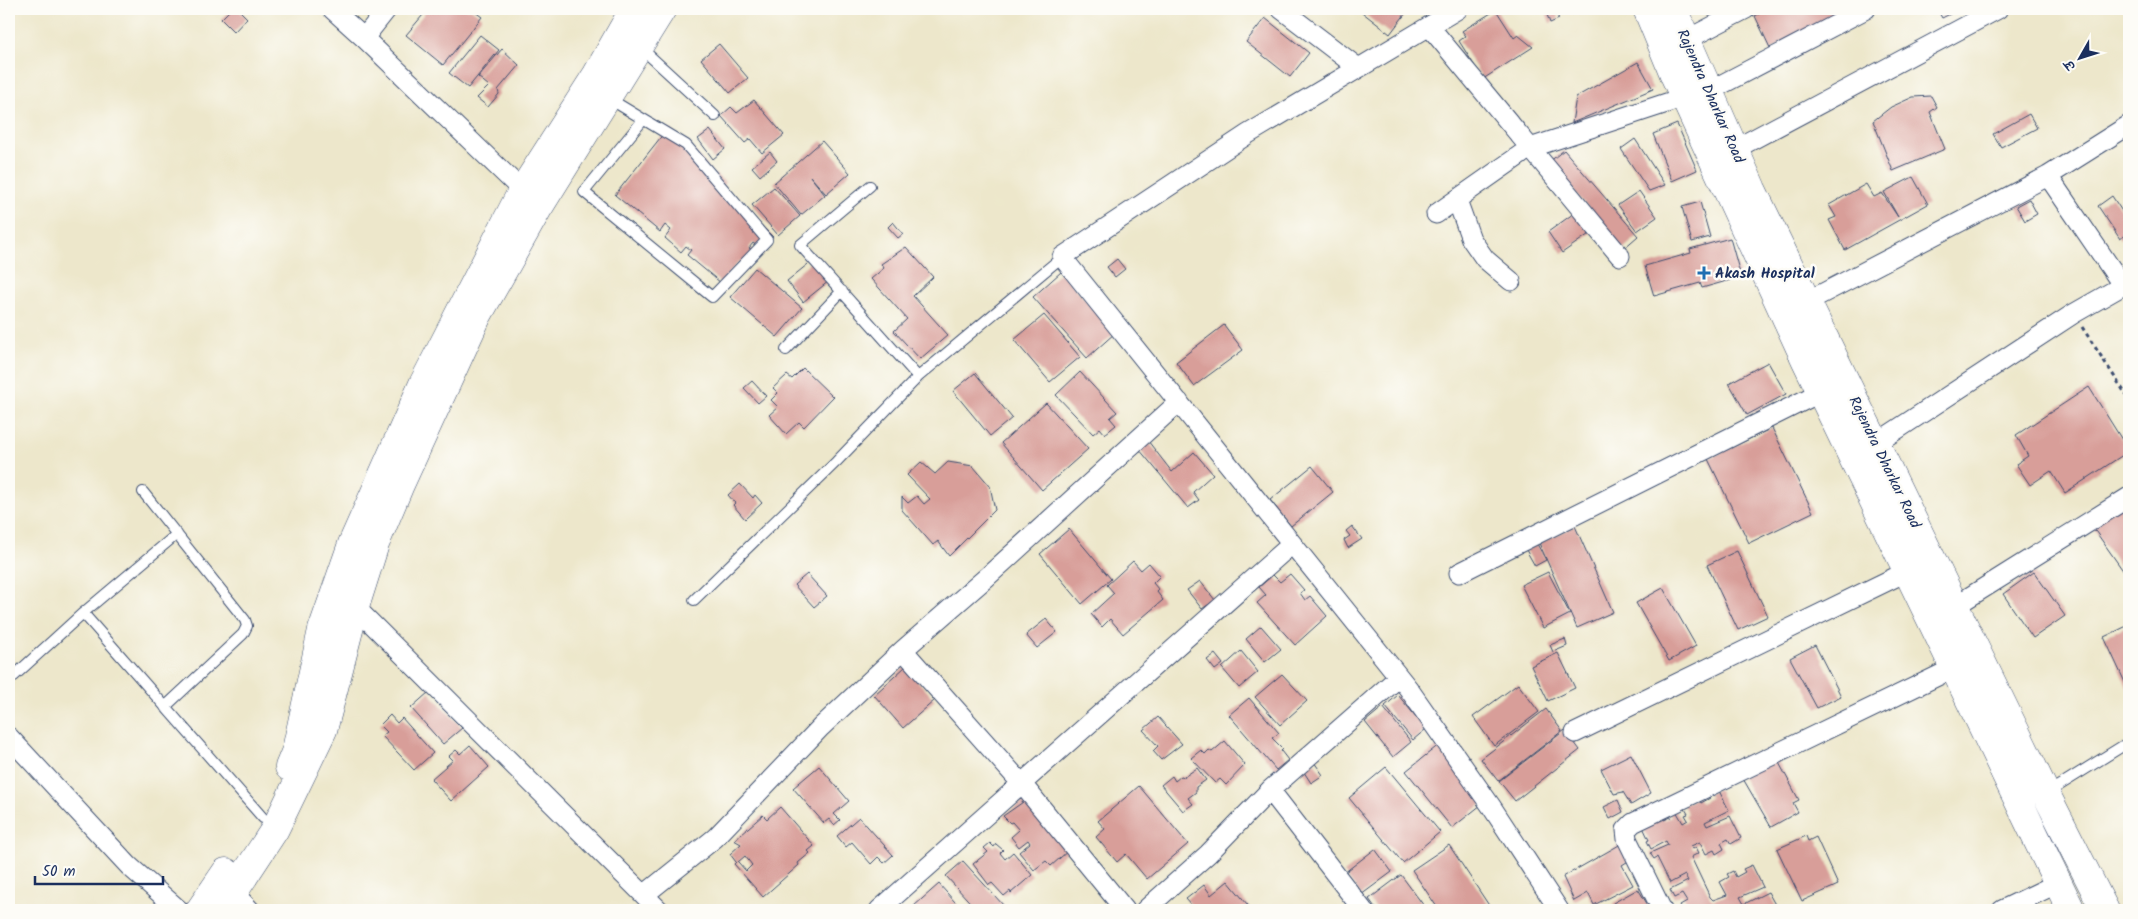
<svg xmlns="http://www.w3.org/2000/svg" width="2138" height="919" viewBox="0 0 2138 919" font-family="Kalam,'Playpen Sans Deva',sans-serif">
	<style>
		.building { fill: #d89e99; fill-rule: evenodd }
		.lines { fill: none; stroke-linecap: round; stroke-linejoin: round }
		.lane-casing { stroke: #3a4b6e; stroke-width: 12 }
		.street-casing { stroke: #3a4b6e; stroke-width: 21 }
		.secondary-casing { stroke: #3a4b6e; stroke-width: 29 }
		.path { stroke: #3a4b6e; stroke-width: 3; stroke-dasharray: 4 4; stroke-linecap: butt }
		.lane { stroke: #fff; stroke-width: 10 }
		.street { stroke: #fff; stroke-width: 19 }
		.secondary { stroke: #fff; stroke-width: 28 }
		.poi-dot { fill: #1f6fb2; stroke: #fdfcf7; stroke-width: 2 }
		.labels { text-anchor: middle; stroke-width: 5; stroke-linejoin: round; paint-order: stroke }
		.street-label { font-size: 15px; fill: #1b2f5e; stroke: #fdfcf7 }
		.poi-label { font-size: 15px; font-weight: bold; fill: #1b2f5e; stroke: #fdfcf7; text-anchor: start }
	</style>
	<rect width="100%" height="100%" fill="#fdfcf7"/>
	<filter id="ink" filterUnits="userSpaceOnUse"><feTurbulence type="fractalNoise" baseFrequency=".02" numOctaves="2"/><feDisplacementMap in="SourceGraphic" scale="10" xChannelSelector="R" yChannelSelector="G"/><feConvolveMatrix kernelMatrix="1 2 1 2 8 2 1 2 1" color-interpolation-filters="sRGB"/></filter>
	<filter id="wash" filterUnits="userSpaceOnUse"><feTurbulence type="fractalNoise" baseFrequency=".0096" numOctaves="4" result="noise"/><feDisplacementMap in="SourceGraphic" scale="20" xChannelSelector="R" yChannelSelector="G"/><feGaussianBlur stdDeviation="1.12" result="paint"/><feColorMatrix in="noise" values="0 0 0 0 0 0 0 0 0 0 0 0 0 0 0 0 0 1.4 0 .05"/><feComposite in="paint" operator="in"/></filter>
	<g filter="url(#wash)">
		<rect width="100%" height="100%" fill="#ede7cb"/>
		<g id="blocks">
			<path class="building" d="M231,9h7l9,9 -13,14 -13,-13z
				M428,9h43l11,8 -39,48 -37,-30z
				M1358,9h51l-19,25z
				M1545,9h9l5,10 -9,4z
				M1769,9h79l-77,41 -16,-34z
				M1937,9h23l-18,9z
				M1496,10l18,28 4,-3 15,12 -50,32 -24,-38 7,-5 -4,-5z
				M1265,18l44,35 -19,24 -44,-35z
				M480,35l19,15 -31,38 -19,-15z
				M719,44l29,34 -18,15 -29,-34z
				M502,49l17,16 -21,25 1,4 -11,13 -11,-9 12,-12 -11,-9z
				M1638,62l15,27 -81,34 4,-26z
				M1931,96l6,11 -7,5 15,37 -52,22 -20,-50 18,-14 22,-10z
				M754,100l30,35 -22,18 -12,-14 -5,4 -24,-27 10,-9 6,6z
				M2029,114l8,14 -36,19 -8,-13z
				M1677,124l20,46 -25,11 -19,-47z
				M668,128l22,18 20,24 -5,6 5,5 5,-7 10,8 -3,4 51,51 -5,6 -8,5 -7,-5 -4,5 6,4 -11,13 -5,-4 -18,22 -34,-28 4,-5 -5,-4 -5,6 -16,-14 6,-8 -6,-5 -5,7 -45,-37z
				M710,130l15,19 -12,10 -15,-20z
				M1635,139l30,46 -16,6 -28,-42z
				M822,141l28,32 -24,21 -16,-18 15,19 -24,20 -27,-32z
				M1564,150l74,86 -15,13 -74,-87z
				M770,152l7,9 -17,15 -8,-9z
				M1913,177l15,27 -83,46 -16,-30 7,-3 -7,-12 37,-21 8,13 8,-4 16,24 -14,-25z
				M774,187l26,29 -22,19 -26,-30z
				M1639,191l18,26 -20,14 -19,-26z
				M2112,196l17,26v11l-9,6 -22,-33z
				M2029,199l8,15 -12,7 -9,-15z
				M1700,202l10,35 -18,5 -10,-35z
				M1577,211l15,21 -30,21 -14,-21z
				M893,222l10,12 -5,4 -10,-11z
				M1730,238l11,39 -39,11 -2,-5 -46,13 -9,-30 46,-13 -1,-4z
				M906,247l27,30 -20,19 35,39 -28,24 -26,-28 13,-12 -36,-40 13,-11 -3,-4z
				M1117,259l8,10 -10,8 -8,-10z
				M813,260l16,21 -26,21 -16,-21z
				M755,268l47,40 -25,29 -47,-40z
				M1061,272l54,61 -28,25 -54,-61z
				M1044,315l36,42 -30,25 -36,-42z
				M1224,325l19,25 -49,36 -18,-24z
				M1768,362l18,32 -39,21 -18,-32z
				M803,368l30,29 -29,30 -5,-5 -13,12 -17,-19 9,-8 -7,-7 7,-7 -5,-5 14,-13 5,4z
				M1080,372l37,40 -7,6 6,7 -11,9 -5,-6 -7,6 -37,-39z
				M975,373l37,45 -22,18 -37,-45z
				M752,381l14,15 -8,7 -14,-15z
				M2089,387l40,64 -64,42 -14,-22 -21,14 -14,-21 12,-8 -12,-21z
				M1046,403l42,46 -46,41 -41,-47z
				M1772,428l41,84 -64,31 -41,-84z
				M1148,441l24,31 22,-20 19,22 -20,18 6,8 -11,8 -49,-59z
				M921,462l14,12 13,-12 25,4 17,20 5,24 -46,46 -11,-15 -5,4 -31,-35v-13l6,6 9,-7 7,8 6,-5 -23,-24z
				M1312,466l21,26 -42,34 -21,-26z
				M740,484l13,14 2,-3 7,8 -17,16 -12,-14 2,-2 -7,-8z
				M2129,499v80l-38,-54z
				M1352,526l10,13 -14,9 -4,-8 6,-4 -4,-5z
				M1575,526l38,86 -36,16 -38,-85z
				M1069,529l42,50 -29,25 -42,-50z
				M1537,544l9,16 -11,6 -9,-16z
				M1737,551l31,65 -30,14 -31,-65z
				M1133,561l8,9 8,-7 11,13 -7,7 6,7 -2,2 6,8 -40,34 -13,-15 -8,8 -11,-13 23,-21 -7,-8z
				M1548,572l22,42 -27,14 -22,-43z
				M2034,572l31,44 -32,22 -30,-44z
				M807,574l20,22 -13,11 -20,-22z
				M1290,574l14,16 -4,3 5,7 5,-4 17,20 -32,29 -38,-42 9,-8 -7,-8 14,-12 7,7z
				M1200,581l15,19 -13,9 -15,-19z
				M1663,588l33,58 -27,15 -33,-58z
				M1046,619l11,13 -20,16 -11,-13z
				M2129,625v66l-25,-54z
				M1261,626l20,23 -16,13 -19,-23z
				M1565,639l2,7 -14,6 -3,-7z
				M1815,645l26,51 -24,12 -27,-50z
				M1241,651l17,21 -19,16 -17,-20z
				M1558,653l17,35 -27,13 -17,-35z
				M1215,654l8,10 -8,6 -8,-10z
				M905,667l30,33 -32,28 -29,-33z
				M1282,674l25,27 -27,24 -25,-28z
				M1518,684l21,28 -45,34 -21,-29z
				M429,692l33,36 -19,16 -32,-36z
				M1398,695l28,34 -13,11 -28,-34z
				M1249,698l30,35 -7,5 11,11 -2,2 7,9 -12,10 -47,-55z
				M1383,707l28,35 -18,15 -28,-35z
				M1546,709l16,22 -64,50 -17,-22z
				M390,715l7,8 5,-5 31,35 -19,17 -32,-34 5,-4 -7,-7z
				M1158,717l24,27 -21,16 -8,-9 5,-5 -15,-16z
				M1565,730l15,20 -65,51 -16,-20z
				M1225,741l20,24 -19,20 -6,-6 -5,4 -24,-25 10,-8 4,4 4,-4 3,2z
				M1440,744l46,57 -34,27 -46,-57z
				M470,745l19,22 -38,34 -20,-22 22,-19 -4,-4 7,-6 4,4z
				M1631,754l20,39 -20,12 -8,-13 -9,2 -13,-25z
				M1777,759l22,41 -6,3 5,9 -27,15 -29,-50z
				M1314,762l9,13 -12,8 -9,-14z
				M819,766l30,35 -15,13 6,6 -6,5 -5,-6 -5,4 -31,-35z
				M1386,767l54,65 -37,31 -54,-65z
				M1197,768l9,12 -10,7v5l-8,6 5,6 -10,7 -22,-26 11,-9 3,5 6,-5 3,1z
				M1139,786l49,58 -41,35 -21,-25 -9,8 -21,-25 9,-8 -7,-8z
				M1718,789l11,21 -24,12 2,4 23,-10 11,22 -10,6 -3,-5 -7,4 3,6 -8,5 -2,-4 -8,4 -6,-12 -9,4 2,3 3,-2 3,6 -8,4 19,40 3,3 14,-5 -7,-13 9,-5 -2,-3 6,-3 3,6 9,-5 -2,-3 9,-4 11,22 -23,10 4,7 24,-12 10,18h-96l-2,-4 7,-4 -5,-8 -8,4 -4,-8 18,-9 -3,-6 -15,8 -13,-26 -3,2 -4,-6 18,-8 -2,-4 -15,8 -4,-8 2,-1 -7,-15 19,-10 3,5 7,-3 -2,-5 6,-3 8,14 5,-3 -3,-5 3,-1 -5,-9 15,-8 3,6 9,-5 -2,-4z
				M1026,800l43,50 -18,16 -5,-5 -12,9 -15,-18 11,-9 -2,-3 -9,7 -8,-10 8,-7 -7,-8 -2,1 -7,-7z
				M1618,800l5,12 -13,7 -6,-12z
				M780,807l34,39 -6,5 2,2 -12,10 1,2 -36,32 -29,-33 2,-2 -6,-8 11,-10 -7,-4 29,-25 4,4zM745,856l7,9 -6,6 -8,-9z
				M859,817l34,38 -9,8 -6,-6 -7,7 -19,-22 -6,5 -9,-11z
				M1806,836l2,5 8,-4 22,48 -36,16 -25,-52z
				M990,843l4,4 2,-3 7,6 -3,3 5,6 8,-7 19,23 -21,18 -1,-2 -6,5 -12,-13 -3,2 -16,-21 15,-12 -4,-4z
				M1621,844l9,16 -8,5 11,20 -39,20 -6,-12 -14,8 -11,-24z
				M1449,845l43,65h-53l-27,-40z
				M1375,849l17,23 -31,23 -17,-22z
				M963,861l41,45 -4,4h-23l-31,-34z
				M1401,875l26,35h-50l-8,-11z
				M1228,881l24,29h-61l3,-2 -8,-9 18,-14 7,10z
				M939,884l23,26h-45l-3,-4z
				M1638,889l13,21h-41l5,-2 -2,-5z"/>
		</g>
	</g>
	<g filter="url(#ink)">
		<use href="#blocks" fill-opacity="0" stroke="#3a4b6e" stroke-width="1"/>
		<g class="lines">
			<g class="lane-casing">
				<path id="lane" d="M640,47l75,69
					M608,98l78,47 81,95 -55,57 -128,-105 59,-72
					M870,186l-70,59 118,132
					M786,350l56,-59
					M143,492l102,128 2,6 -4,8 -78,73
					M694,600l142,-138 82,-85 144,-120
					M83,613l180,205
					M14,676l69,-63 94,-79
					M2047,793l82,-51"/>
			</g>
			<g class="street-casing">
				<path id="street" d="M332,9l32,29 167,161
					M1281,9l76,58
					M1458,9l-210,125 -186,123 346,431 83,118 68,104
					M1429,26l191,230
					M364,38l23,-29
					M1686,40l60,-31
					M1709,91l157,-82
					M1735,149l263,-140
					M2048,176l75,110
					M1457,200l14,39 14,20 26,22
					M1436,214l94,-66 155,-51
					M1808,301l240,-125 81,-51
					M1875,444l198,-130 56,-32
					M1459,573l362,-181
					M1955,606l174,-109
					M355,607l304,303
					M903,650l119,134 103,126
					M1575,733l333,-162
					M9,737l120,129 50,44
					M1270,790l93,120
					M234,893l16,17
					M644,895l71,-57 106,-111 82,-77 84,-73 192,-175
					M879,910l413,-366
					M1145,910l63,-56 62,-64 129,-113
					M1662,910l-35,-71 -1,-9 7,-7 321,-155
					M2002,910l56,-27"/>
			</g>
			<g class="secondary-casing">
				<path id="secondary" d="M1647,9l28,68 130,282 266,551
					M1673,9l79,180 294,605 59,116
					M289,767l7,-17 26,-120 30,-86 71,-160 99,-193 75,-117 37,-65
					M200,910l26,-38
					M222,910l53,-81 48,-99 32,-123 20,-63 24,-57 78,-170 62,-110 123,-198"/>
			</g>
			<path class="path" d="M2082,327l47,72"/>
			<use href="#lane" class="lane"/>
			<use href="#street" class="street"/>
			<use href="#secondary" class="secondary"/>
		</g>
	</g>
	<path class="poi-dot" d="M1701.5 265.5h5v5h5v5h-5v5h-5v-5h-5v-5h5z"/>
	<g class="labels">
		<g class="street-label">
			<text transform="translate(1711 96) rotate(66)" y="5">Rajendra Dharkar Road</text>
			<text transform="translate(1885 462) rotate(64)" y="5">Rajendra Dharkar Road</text>
		</g>
		<g class="poi-label">
			<text x="1715" y="278">Akash Hospital</text>
		</g>
	</g>
	<rect width="2138" height="919" fill="none" stroke="#fdfcf7" stroke-width="30"/>
	<g transform="translate(2080 58) rotate(231)" stroke="#fdfcf7" stroke-width="4" paint-order="stroke">
	<path d="M0-4L9 19L0 12L-9 19Z" fill="#1b2f5e"/>
	<text y="-8" font-size="14" font-weight="bold" text-anchor="middle" fill="#1b2f5e">उ</text>
	</g>
	<path d="M35 876v8h128v-8" fill="none" stroke="#1b2f5e" stroke-width="2.5"/>
	<text x="42" y="876" font-size="15" fill="#1b2f5e" stroke="#fdfcf7" stroke-width="4" paint-order="stroke">50 m</text>
</svg>
